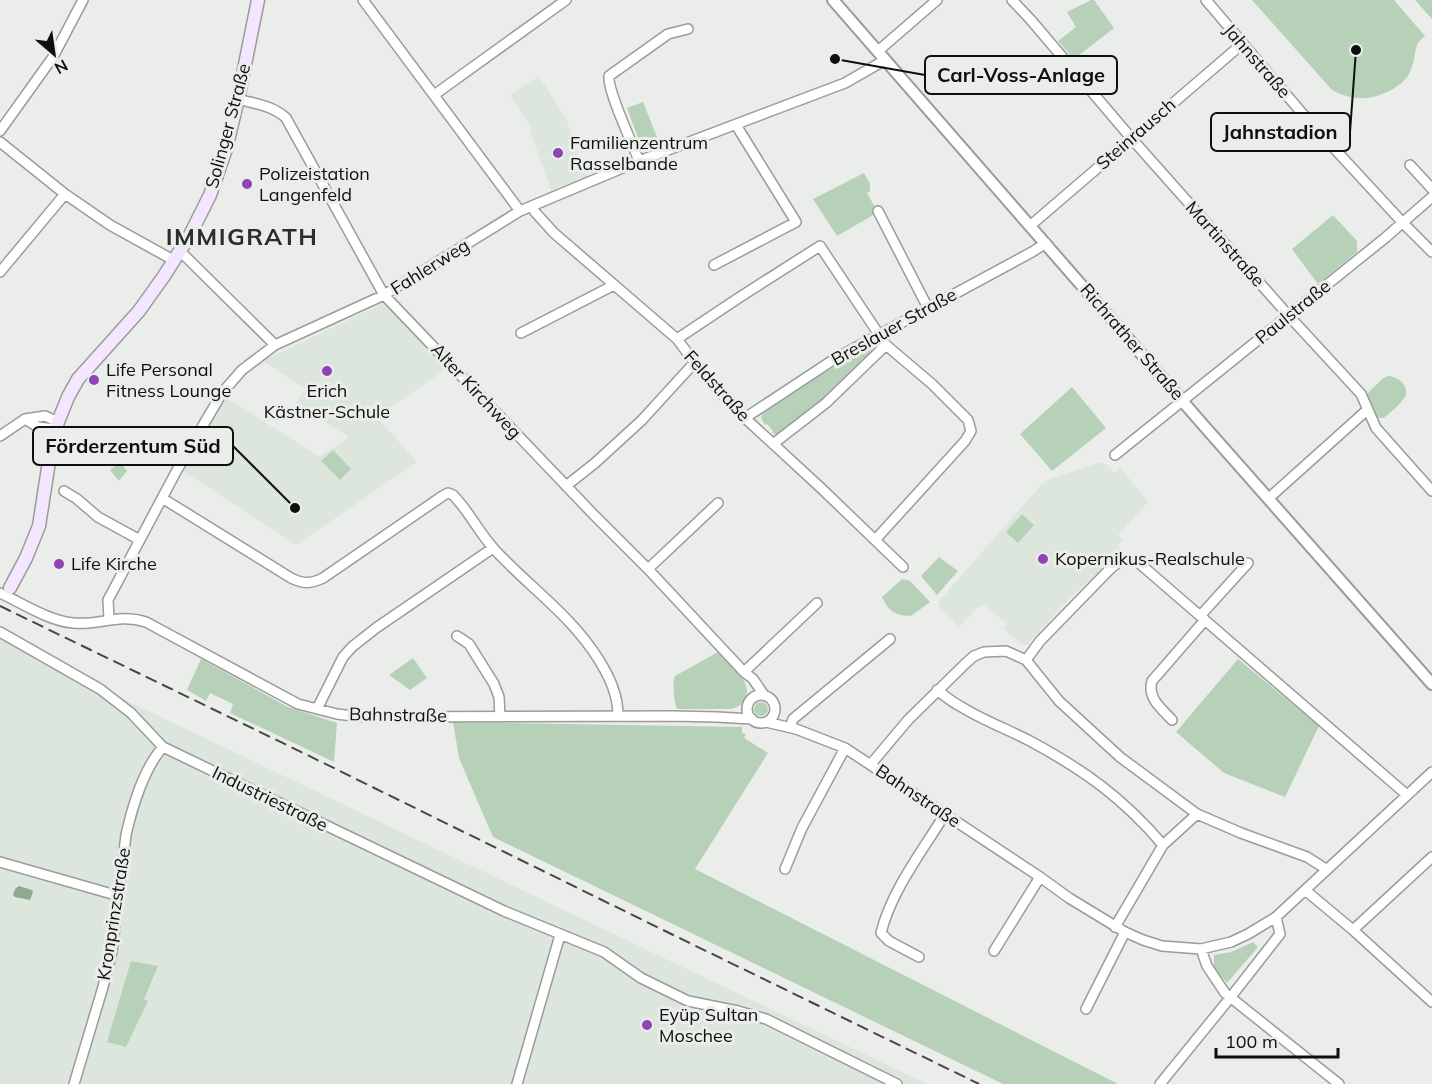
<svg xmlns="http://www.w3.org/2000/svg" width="1432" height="1084" viewBox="0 0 1432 1084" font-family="Mulish,sans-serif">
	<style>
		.built { fill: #dce6dd }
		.green { fill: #b7d1b9 }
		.water { fill: #8da98f }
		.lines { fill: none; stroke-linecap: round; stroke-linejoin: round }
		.minor-casing { stroke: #999c99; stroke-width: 12 }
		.tertiary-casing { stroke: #999c99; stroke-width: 14 }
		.secondary-casing { stroke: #999c99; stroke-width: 15 }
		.minor { stroke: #fff; stroke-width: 9 }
		.tertiary { stroke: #fff; stroke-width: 10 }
		.secondary { stroke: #f5e6ff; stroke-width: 12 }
		.rail { stroke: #454645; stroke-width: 2; stroke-dasharray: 12 6; stroke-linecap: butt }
		.poi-dot { fill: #8e44b5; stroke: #eaedea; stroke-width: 2 }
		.labels { text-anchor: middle; stroke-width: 6; stroke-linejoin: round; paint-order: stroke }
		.street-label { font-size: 18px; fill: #0e0f0e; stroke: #eaedea }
		.poi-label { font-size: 18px; fill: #0e0f0e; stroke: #eaedea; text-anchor: start }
		.district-label { font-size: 24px; font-weight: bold; letter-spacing: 1.5px; fill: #2a2d2a; stroke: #eaedea }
		.leader { fill: none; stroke: #0e0f0e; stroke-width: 2 }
		.callout-dot { fill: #0e0f0e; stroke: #eaedea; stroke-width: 2 }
		.callout { fill: #eaedea; stroke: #0e0f0e; stroke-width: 2 }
		.callout-label { font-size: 20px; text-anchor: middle; font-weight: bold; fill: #0e0f0e }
	</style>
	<rect width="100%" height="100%" fill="#eaedea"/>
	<path class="built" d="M539,76l27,43 21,58 -36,13 -21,-60 2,-2 -22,-33z
		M384,303l4,1 58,65 -69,48 40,45 -121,83 -114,-75 42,-74 96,61 29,-20 -54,-33 11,-15 -43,-28z
		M1101,462l5,2 9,9 5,-6 28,35 -30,33 5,5 -5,6 2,3 -1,3 -53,50 -38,42 -3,1 -4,-1 -18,-15 4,-5 -23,-19 -7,3 -18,19 -20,-21v-5l104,-118 6,-4z
		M0,640l927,444h-927z"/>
	<path class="green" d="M1091,0h3l20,28 -40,31 -16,-18 18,-14 -9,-15z
		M1252,0h142l31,36c-2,2 -5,4 -7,7 -4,6 -3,21 -9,31 -5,8 -11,12 -18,16 -21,11 -39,11 -59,0z
		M1415,0h17v19z
		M643,102l16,40 -17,7 -15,-41z
		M864,173l6,11v7l-3,2 9,16 -1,5 -38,22 -24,-37z
		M1333,215l24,26v11l-39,32 -26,-35z
		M871,346l3,2 -1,2 -12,14 -39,39 -44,32 -6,-2 1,-2 -6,-7 -2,1 -4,-7 2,-5 45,-31z
		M1388,376c8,0 20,8 18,18 0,5 -18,22 -23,24 -2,0 -3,0 -5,0l-3,-2 -10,-20 17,-17z
		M1072,387l34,41 -54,43 -32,-37z
		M333,450l18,19 -11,11 -19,-19z
		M120,462l7,9 -8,10 -9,-11z
		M1022,514l12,11 -16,18 -12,-11z
		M939,557l19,14 -21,24 -16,-19z
		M902,579l8,2 20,21 -19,14c-16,-1 -22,-4 -29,-19z
		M718,652c10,11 34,28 28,45 -2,7 -8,10 -15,12h-54c-3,-6 -5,-27 -2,-33z
		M413,658l14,20 -17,12 -21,-15z
		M201,659l87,48 49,16 -3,39 -104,-49 3,-9 -23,-11 -4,8 -19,-11z
		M1238,659l81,67 -34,71 -61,-24 -48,-41z
		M754 709a7 7 0 1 1 14 0a7 7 0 1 1-14 0Z
		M453,722l289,5v6l4,1 -2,4 24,15 -73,116 423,215h-115l-510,-247 -34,-79z
		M1253,942l5,5 -31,36 -13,-15v-13l17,-3z
		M131,961l27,5 -14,33 4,2 -22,46 -19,-5z"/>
	<path class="water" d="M19,886l13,4 1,2 -3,8 -15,-3 -2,-2 2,-6z"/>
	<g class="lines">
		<g class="minor-casing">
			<path id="minor" d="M363,0l157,211
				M1012,0l18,19 102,120 157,177 72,78 15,34 56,63
				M1206,0l101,119 96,104 29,29
				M878,51l59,-51
				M434,95l132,-95
				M238,99c17,5 34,6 48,19l98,177 210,220 54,54 96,103 9,7 11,16
				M0,131l53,-74 30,-57
				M0,142l65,52 45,31 65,36
				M639,161c-6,-16 -32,-71 -30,-85l59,-42 20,-5
				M1410,165l22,24
				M532,206l3,6 19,21 123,106 27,36 41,43 77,71 81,78
				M878,211l50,97
				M1031,225l211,-181
				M181,252l94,93
				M714,265l82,-43 -60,-97
				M0,272l65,-78
				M521,333l93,-48
				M677,339l63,-42 80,-51 66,99 46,39 36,36 3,11 -6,10 -89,98
				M745,418l91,-60 196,-106 14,-9
				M25,419l13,8 17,2
				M0,436l25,-17 20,-3 13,6
				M773,444l53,-41 60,-58
				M1115,455l270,-217 47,-41
				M566,486l29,-23 47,-43 53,-58
				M64,491l13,8 21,18 42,23
				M162,498l129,80c12,6 20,6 32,0l121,-83 4,-2 5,2c16,16 26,38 42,55 35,38 75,64 104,110 11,18 19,35 19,56
				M1269,498l98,-88
				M648,569l70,-66
				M0,593c22,10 49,28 73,30 26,3 45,-10 73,-1l152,82 39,10 16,2 19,1 301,-1 44,1 35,2
				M1200,616l48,-53
				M109,619l-1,-19 69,-130 45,-77 20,-23 33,-25 109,-50 136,-84 119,-50 206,-78 40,-23
				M0,632l100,57 31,24 32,34 341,164 100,41 37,26 47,23 50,10 28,8 131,65
				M457,636l12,8 25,40 5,13 1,20
				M1026,660l14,-19 70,-72c12,-10 15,-13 29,-6l268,232
				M744,672l73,-69
				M937,690c8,6 15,12 23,16 22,14 47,23 70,35 54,29 93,57 133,104
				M747 709a14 14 0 1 1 28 0a14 14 0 1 1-28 0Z
				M317,709l26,-52 9,-10 24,-19 117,-80
				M1172,720c-11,-12 -25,-22 -20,-39l53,-61
				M766,722l30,7 49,19 195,129 29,21 56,34 18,8 19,6 39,3 30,-7 17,-8 28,-17 156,-145
				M790,727l3,-8 97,-80
				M871,764l37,-44 58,-57 8,-7 10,-4 22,-1 20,9 33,41 61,56 77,57 44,19 66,24 19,12
				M0,862l119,34
				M785,869l17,-41 43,-80
				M1305,890l48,40 79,72
				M1115,927l48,-82 34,-31
				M1353,930l79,-73
				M1201,949l6,17 18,27 114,91
				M994,951l46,-74
				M919,957l-30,-16 -8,-8c10,-42 42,-83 64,-119
				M1086,1009l39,-77
				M74,1084l29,-97 9,-36 14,-116c6,-27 18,-67 37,-88
				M517,1084l43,-149
				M1160,1084l70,-86 50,-64 -4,-17"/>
		</g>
		<g class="tertiary-casing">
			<path id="tertiary" d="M833,0l372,427 227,257"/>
		</g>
		<g class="secondary-casing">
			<path id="secondary" d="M10,588l16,-30 13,-32 13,-84 6,-20 10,-25 10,-18 61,-68 25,-35 26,-41 20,-40 16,-46 12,-50 20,-99"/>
		</g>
		<use href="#minor" class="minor"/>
		<use href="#tertiary" class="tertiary"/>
		<use href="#secondary" class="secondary"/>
		<path class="rail" d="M0,606l291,141 370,182 318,155"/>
	</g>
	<g class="poi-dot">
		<circle cx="558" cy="153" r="6"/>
		<circle cx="247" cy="184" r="6"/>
		<circle cx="327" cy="371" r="6"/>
		<circle cx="94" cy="380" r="6"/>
		<circle cx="1043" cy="559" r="6"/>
		<circle cx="59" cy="564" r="6"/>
		<circle cx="647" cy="1025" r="6"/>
	</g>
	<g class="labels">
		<g class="street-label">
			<text transform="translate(1257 61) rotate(49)" y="6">Jahnstraße</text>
			<text transform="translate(228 126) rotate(-75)" y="6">Solinger Straße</text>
			<text transform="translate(1136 134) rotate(-41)" y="6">Steinrausch</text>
			<text transform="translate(1225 244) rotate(48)" y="6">Martinstraße</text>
			<text transform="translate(430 267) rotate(-32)" y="6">Fahlerweg</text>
			<text transform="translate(1293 312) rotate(-39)" y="6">Paulstraße</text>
			<text transform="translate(894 327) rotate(-29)" y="6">Breslauer Straße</text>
			<text transform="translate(1132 342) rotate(49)" y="6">Richrather Straße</text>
			<text transform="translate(717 386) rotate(48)" y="6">Feldstraße</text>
			<text transform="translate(476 391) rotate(47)" y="6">Alter Kirchweg</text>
			<text transform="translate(398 715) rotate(1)" y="6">Bahnstraße</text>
			<text transform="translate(918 796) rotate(34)" y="6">Bahnstraße</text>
			<text transform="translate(270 799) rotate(26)" y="6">Industriestraße</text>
			<text transform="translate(114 914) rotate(-81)" y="6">Kronprinzstraße</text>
		</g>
		<g class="poi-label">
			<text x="570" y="149">Familienzentrum<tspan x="570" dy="21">Rasselbande</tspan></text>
			<text x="259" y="180">Polizeistation<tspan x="259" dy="21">Langenfeld</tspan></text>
			<text x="106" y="376">Life Personal<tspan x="106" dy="21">Fitness Lounge</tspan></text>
			<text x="327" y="397" text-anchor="middle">Erich<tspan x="327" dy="21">Kästner-Schule</tspan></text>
			<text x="1055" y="565">Kopernikus-Realschule</text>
			<text x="71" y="570">Life Kirche</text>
			<text x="659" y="1021">Eyüp Sultan<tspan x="659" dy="21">Moschee</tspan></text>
		</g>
		<g class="district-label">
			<text x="242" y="245">IMMIGRATH</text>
		</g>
	</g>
	<path class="leader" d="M835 59L925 75M1356 50L1350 132M295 508L233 446"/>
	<g class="callout-dot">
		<circle cx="835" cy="59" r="6"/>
		<circle cx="1356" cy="50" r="6"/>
		<circle cx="295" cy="508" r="6"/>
	</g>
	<g class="callout">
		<rect x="925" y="56" width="192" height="38" rx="6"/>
		<rect x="1211" y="113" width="139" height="38" rx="6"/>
		<rect x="33" y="427" width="200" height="38" rx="6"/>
	</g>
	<g class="callout-label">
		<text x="1021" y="82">Carl-Voss-Anlage</text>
		<text x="1280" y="139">Jahnstadion</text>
		<text x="133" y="453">Förderzentum Süd</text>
	</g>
	<g transform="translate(54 54) rotate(151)" stroke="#eaedea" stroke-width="4.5" paint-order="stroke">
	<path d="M0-4.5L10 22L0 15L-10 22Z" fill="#0e0f0e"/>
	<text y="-9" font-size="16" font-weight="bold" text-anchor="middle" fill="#0e0f0e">N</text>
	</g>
	<path d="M1216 1048v9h122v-9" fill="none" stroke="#0e0f0e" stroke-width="3"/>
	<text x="1225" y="1048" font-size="18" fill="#0e0f0e" stroke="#eaedea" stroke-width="4.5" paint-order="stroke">100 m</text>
</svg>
